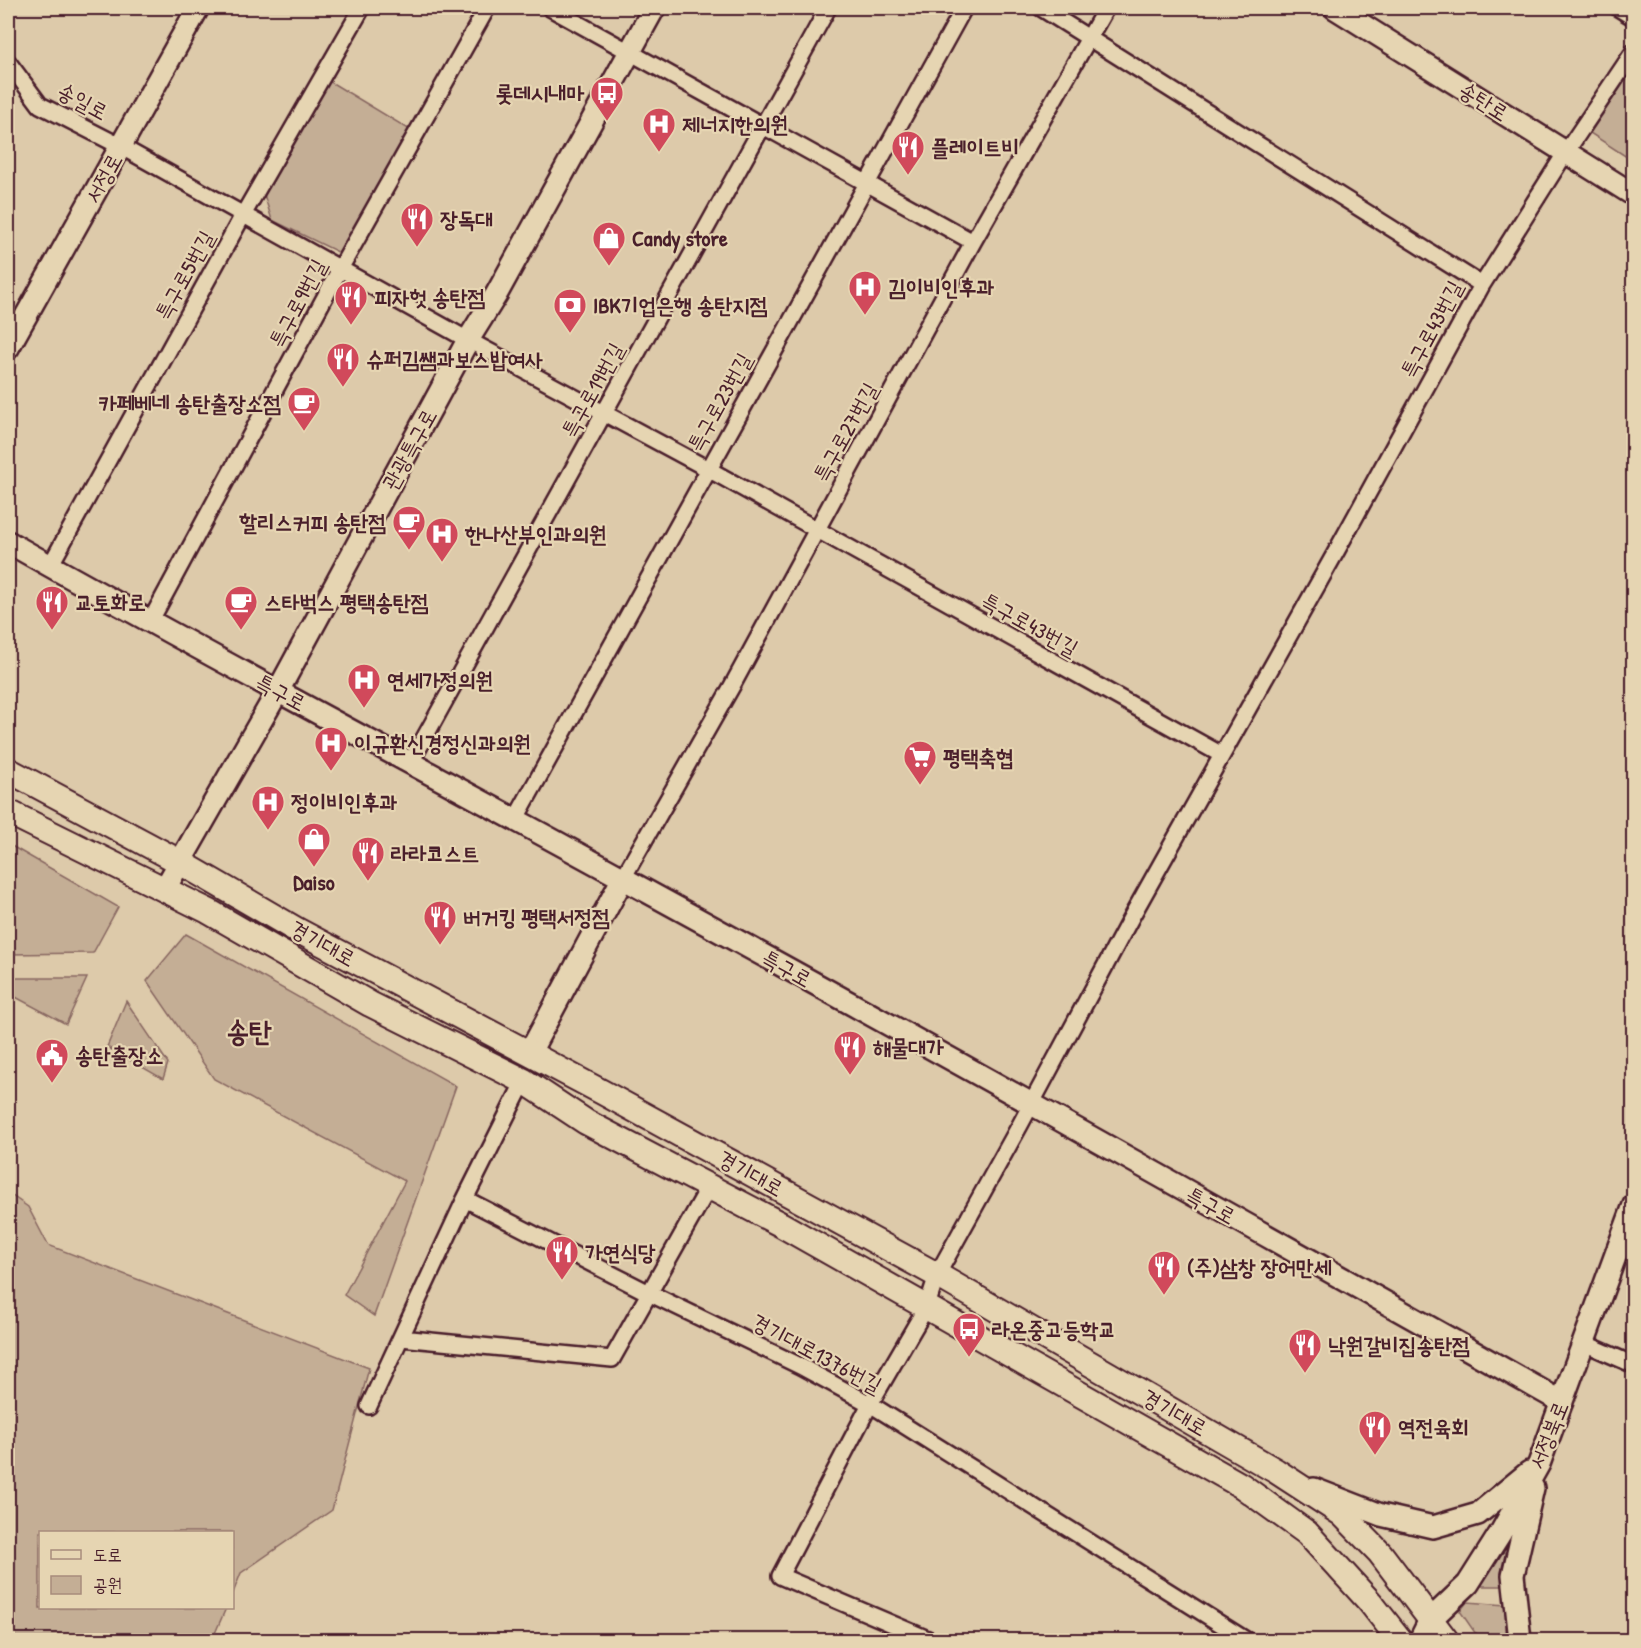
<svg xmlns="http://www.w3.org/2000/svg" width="1641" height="1648" viewBox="0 0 1641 1648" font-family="'Patrick Hand','Poor Story',sans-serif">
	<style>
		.green { fill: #c4ae95; stroke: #876660; stroke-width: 1.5 }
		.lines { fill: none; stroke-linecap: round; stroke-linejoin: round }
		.street-casing { stroke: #4a1f2b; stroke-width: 20 }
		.secondary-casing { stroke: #4a1f2b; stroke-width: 26 }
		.primary-casing { stroke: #4a1f2b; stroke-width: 28 }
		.street { stroke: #e6d5b2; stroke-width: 15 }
		.secondary { stroke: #e6d5b2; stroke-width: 21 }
		.primary { stroke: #e6d5b2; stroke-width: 24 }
		.labels { text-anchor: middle; stroke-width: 4.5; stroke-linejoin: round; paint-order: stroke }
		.poi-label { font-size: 22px; font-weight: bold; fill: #4a1f2b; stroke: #e6d5b2; text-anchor: start }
		.street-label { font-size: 22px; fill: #4a1f2b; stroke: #e6d5b2 }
		.district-label { font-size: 28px; font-weight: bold; fill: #4a1f2b; stroke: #e6d5b2 }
	</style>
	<rect width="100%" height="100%" fill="#ddcaaa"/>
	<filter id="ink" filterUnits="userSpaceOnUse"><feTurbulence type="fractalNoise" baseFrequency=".0167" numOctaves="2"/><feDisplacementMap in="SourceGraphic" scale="12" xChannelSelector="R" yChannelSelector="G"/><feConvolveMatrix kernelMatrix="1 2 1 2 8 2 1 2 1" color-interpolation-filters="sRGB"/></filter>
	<g filter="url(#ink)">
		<path class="green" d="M1633,69v92l-43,-28z
			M329,81l83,50 -72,122 -68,-33 -10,-32z
			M8,844l110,63 -25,46 -85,1z
			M186,934l270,152 -82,230 -30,-21 61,-114 -191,-102 -67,-98z
			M11,978h76l-21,46 -58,-31v-11z
			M126,1001l42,62 -5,16 -56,-32z
			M8,1193l20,14 20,38 321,123 -37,142 -91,63 -8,20 -1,-61h-192v76h186l-14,32h-204z
			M1505,1552v34h-28l20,-32z
			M1467,1602l39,3v35h-26l-20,-29z"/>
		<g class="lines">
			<g class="street-casing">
				<path id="street" d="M550,8l423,234
					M1041,8l441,277
					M1618,8l16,10
					M8,62l32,43 80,41 348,194 240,129 514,286
					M50,566l193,-351 119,-207
					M150,622l190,-353 147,-261
					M411,762l417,-754
					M515,820l449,-812
					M623,878l109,-192 241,-444 133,-234
					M524,1081l-59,118 184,94 151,73 70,38 376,236
					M401,1338l211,21 97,-172
					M1584,1343l50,22
					M369,1406l96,-207
					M930,1640l-150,-64 90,-172 57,-98 10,-31 83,-150 113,-211 204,-364 145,-265 84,-133 68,-101"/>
			</g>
			<g class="secondary-casing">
				<path id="secondary" d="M1335,8l299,187
					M8,348l190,-340
					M8,542c204,116 412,225 618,338 314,171 625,347 936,522
					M164,890l114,-199 190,-351 28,-45 158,-287
					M529,1054l94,-176
					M1314,1489l67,26 52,12 45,-13 51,-42
					M1420,1640l10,-20 38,-36 33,-52 38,-68 95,-259
					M1520,1640l-7,-65 20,-87"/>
			</g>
			<g class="primary-casing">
				<path id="primary" d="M8,770l172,92 117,68 305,162 335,183 339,196 66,43 38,39 66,87
					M8,812l200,99 162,93 154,77 62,41 194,102 462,262 65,47 63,69 30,38"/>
			</g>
			<use href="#street" class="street"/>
			<use href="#secondary" class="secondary"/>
			<use href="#primary" class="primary"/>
		</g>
	</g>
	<defs>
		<g id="bus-pin" transform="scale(1.725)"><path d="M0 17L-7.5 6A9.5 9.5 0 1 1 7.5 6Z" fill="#d1495b" stroke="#e6d5b2"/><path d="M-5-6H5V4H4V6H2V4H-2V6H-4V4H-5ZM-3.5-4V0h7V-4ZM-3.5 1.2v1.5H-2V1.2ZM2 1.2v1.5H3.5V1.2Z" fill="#fff"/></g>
		<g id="hospital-pin" transform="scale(1.725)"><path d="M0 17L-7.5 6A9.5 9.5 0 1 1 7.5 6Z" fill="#d1495b" stroke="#e6d5b2"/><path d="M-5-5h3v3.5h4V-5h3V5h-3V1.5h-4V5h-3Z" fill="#fff"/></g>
		<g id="restaurant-pin" transform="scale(1.725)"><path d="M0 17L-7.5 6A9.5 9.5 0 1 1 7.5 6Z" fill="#d1495b" stroke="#e6d5b2"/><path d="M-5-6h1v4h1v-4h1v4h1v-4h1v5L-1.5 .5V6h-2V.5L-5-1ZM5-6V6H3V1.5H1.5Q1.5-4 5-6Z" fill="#fff"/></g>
		<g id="shop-pin" transform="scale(1.725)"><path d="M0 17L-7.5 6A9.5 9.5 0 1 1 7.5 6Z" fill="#d1495b" stroke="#e6d5b2"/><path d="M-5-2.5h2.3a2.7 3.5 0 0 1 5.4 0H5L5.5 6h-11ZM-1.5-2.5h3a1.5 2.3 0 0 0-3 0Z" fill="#fff"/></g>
		<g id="bank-pin" transform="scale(1.725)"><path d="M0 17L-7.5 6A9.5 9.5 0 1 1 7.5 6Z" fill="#d1495b" stroke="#e6d5b2"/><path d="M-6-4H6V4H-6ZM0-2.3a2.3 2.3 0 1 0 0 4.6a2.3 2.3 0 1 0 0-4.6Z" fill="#fff"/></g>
		<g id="cafe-pin" transform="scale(1.725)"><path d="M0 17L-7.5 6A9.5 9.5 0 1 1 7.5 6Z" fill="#d1495b" stroke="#e6d5b2"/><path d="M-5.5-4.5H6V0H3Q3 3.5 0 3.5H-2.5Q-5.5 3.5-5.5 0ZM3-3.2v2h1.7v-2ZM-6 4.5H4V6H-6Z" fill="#fff"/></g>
		<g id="supermarket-pin" transform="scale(1.725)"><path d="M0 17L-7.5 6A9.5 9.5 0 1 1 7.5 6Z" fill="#d1495b" stroke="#e6d5b2"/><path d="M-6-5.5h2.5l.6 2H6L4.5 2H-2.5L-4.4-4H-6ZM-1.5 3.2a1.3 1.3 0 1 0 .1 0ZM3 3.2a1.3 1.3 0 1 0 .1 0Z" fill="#fff"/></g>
		<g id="civic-pin" transform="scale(1.725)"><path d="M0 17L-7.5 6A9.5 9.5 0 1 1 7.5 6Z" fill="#d1495b" stroke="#e6d5b2"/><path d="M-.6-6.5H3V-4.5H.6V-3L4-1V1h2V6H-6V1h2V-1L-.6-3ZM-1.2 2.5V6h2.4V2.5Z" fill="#fff"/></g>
	</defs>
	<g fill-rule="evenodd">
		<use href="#bus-pin" x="607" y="93"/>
		<use href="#hospital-pin" x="659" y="124"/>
		<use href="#restaurant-pin" x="908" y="147"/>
		<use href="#restaurant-pin" x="417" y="219"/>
		<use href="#shop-pin" x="609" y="238"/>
		<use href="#hospital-pin" x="865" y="287"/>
		<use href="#restaurant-pin" x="351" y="297"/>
		<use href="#bank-pin" x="570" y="305"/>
		<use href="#restaurant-pin" x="343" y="359"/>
		<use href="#cafe-pin" x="304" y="403"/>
		<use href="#cafe-pin" x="409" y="522"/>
		<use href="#hospital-pin" x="442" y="534"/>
		<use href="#restaurant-pin" x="52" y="602"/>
		<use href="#cafe-pin" x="241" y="602"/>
		<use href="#hospital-pin" x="364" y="680"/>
		<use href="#hospital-pin" x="331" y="743"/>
		<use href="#supermarket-pin" x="920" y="757"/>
		<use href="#hospital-pin" x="268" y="802"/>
		<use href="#shop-pin" x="314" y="839"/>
		<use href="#restaurant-pin" x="368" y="853"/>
		<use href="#restaurant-pin" x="440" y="917"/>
		<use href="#restaurant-pin" x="850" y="1047"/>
		<use href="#civic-pin" x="52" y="1055"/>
		<use href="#restaurant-pin" x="562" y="1252"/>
		<use href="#restaurant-pin" x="1164" y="1267"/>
		<use href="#bus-pin" x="969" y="1329"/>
		<use href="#restaurant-pin" x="1305" y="1345"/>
		<use href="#restaurant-pin" x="1375" y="1427"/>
	</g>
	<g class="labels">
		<g class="poi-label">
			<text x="584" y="101" text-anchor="end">롯데시내마</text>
			<text x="682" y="132">제너지한의원</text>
			<text x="931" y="155">플레이트비</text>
			<text x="440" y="227">장독대</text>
			<text x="632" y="246">Candy store</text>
			<text x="888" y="295">김이비인후과</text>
			<text x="374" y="305">피자헛 송탄점</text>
			<text x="593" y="313">IBK기업은행 송탄지점</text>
			<text x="366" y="367">슈퍼김쌤과보스밥여사</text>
			<text x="281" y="411" text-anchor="end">카페베네 송탄출장소점</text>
			<text x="386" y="530" text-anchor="end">할리스커피 송탄점</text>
			<text x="465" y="542">한나산부인과의원</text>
			<text x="75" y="610">교토화로</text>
			<text x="264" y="610">스타벅스 평택송탄점</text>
			<text x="387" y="688">연세가정의원</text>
			<text x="354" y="751">이규환신경정신과의원</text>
			<text x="943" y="765">평택축협</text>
			<text x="291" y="810">정이비인후과</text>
			<text x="391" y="861">라라코스트</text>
			<text x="314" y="890" text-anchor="middle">Daiso</text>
			<text x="463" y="925">버거킹 평택서정점</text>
			<text x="873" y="1055">해물대가</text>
			<text x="75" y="1063">송탄출장소</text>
			<text x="585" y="1260">가연식당</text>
			<text x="1187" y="1275">(주)삼창 장어만세</text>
			<text x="992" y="1337">라온중고등학교</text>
			<text x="1328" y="1353">낙원갈비집송탄점</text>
			<text x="1398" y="1435">역전육회</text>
		</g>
		<g class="street-label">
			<text transform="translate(83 101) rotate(28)" y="8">송일로</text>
			<text transform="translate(1484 101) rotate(32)" y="8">송탄로</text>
			<text transform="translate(103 178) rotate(-61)" y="8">서정로</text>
			<text transform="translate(184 275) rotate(-61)" y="8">특구로5번길</text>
			<text transform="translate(297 303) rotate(-62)" y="8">특구로9번길</text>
			<text transform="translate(1431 329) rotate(-62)" y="8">특구로43번길</text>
			<text transform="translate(592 390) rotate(-61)" y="8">특구로19번길</text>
			<text transform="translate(719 402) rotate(-61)" y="8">특구로23번길</text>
			<text transform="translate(845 432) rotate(-61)" y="8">특구로27번길</text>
			<text transform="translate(409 449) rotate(-61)" y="8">관광특구로</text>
			<text transform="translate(1030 624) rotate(29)" y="8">특구로43번길</text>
			<text transform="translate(281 692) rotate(28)" y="8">특구로</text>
			<text transform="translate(323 943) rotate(29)" y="8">경기대로</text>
			<text transform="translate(787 968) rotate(29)" y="8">특구로</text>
			<text transform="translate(751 1173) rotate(29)" y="8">경기대로</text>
			<text transform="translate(1211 1205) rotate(29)" y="8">특구로</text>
			<text transform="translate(817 1353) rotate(28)" y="8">경기대로1376번길</text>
			<text transform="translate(1175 1412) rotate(30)" y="8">경기대로</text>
			<text transform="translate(1548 1435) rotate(-68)" y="8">서정북로</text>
		</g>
		<g class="district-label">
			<text x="249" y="1041">송탄</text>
		</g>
	</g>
	<rect width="1641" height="1648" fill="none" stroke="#e6d5b2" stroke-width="30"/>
	<rect x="15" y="15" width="1611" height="1618" fill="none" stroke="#4a1f2b" stroke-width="2" filter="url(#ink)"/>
	<rect x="39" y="1531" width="195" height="78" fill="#e6d5b2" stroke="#a88c7c" stroke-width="1.5"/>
	<rect x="51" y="1550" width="30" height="9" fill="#e6d5b2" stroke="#a88c7c" stroke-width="1.5"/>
	<text x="93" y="1561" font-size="18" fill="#4a1f2b">도로</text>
	<rect x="51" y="1576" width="30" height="18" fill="#c4ae95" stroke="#a88c7c" stroke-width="1.5"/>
	<text x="93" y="1591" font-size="18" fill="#4a1f2b">공원</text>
</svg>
